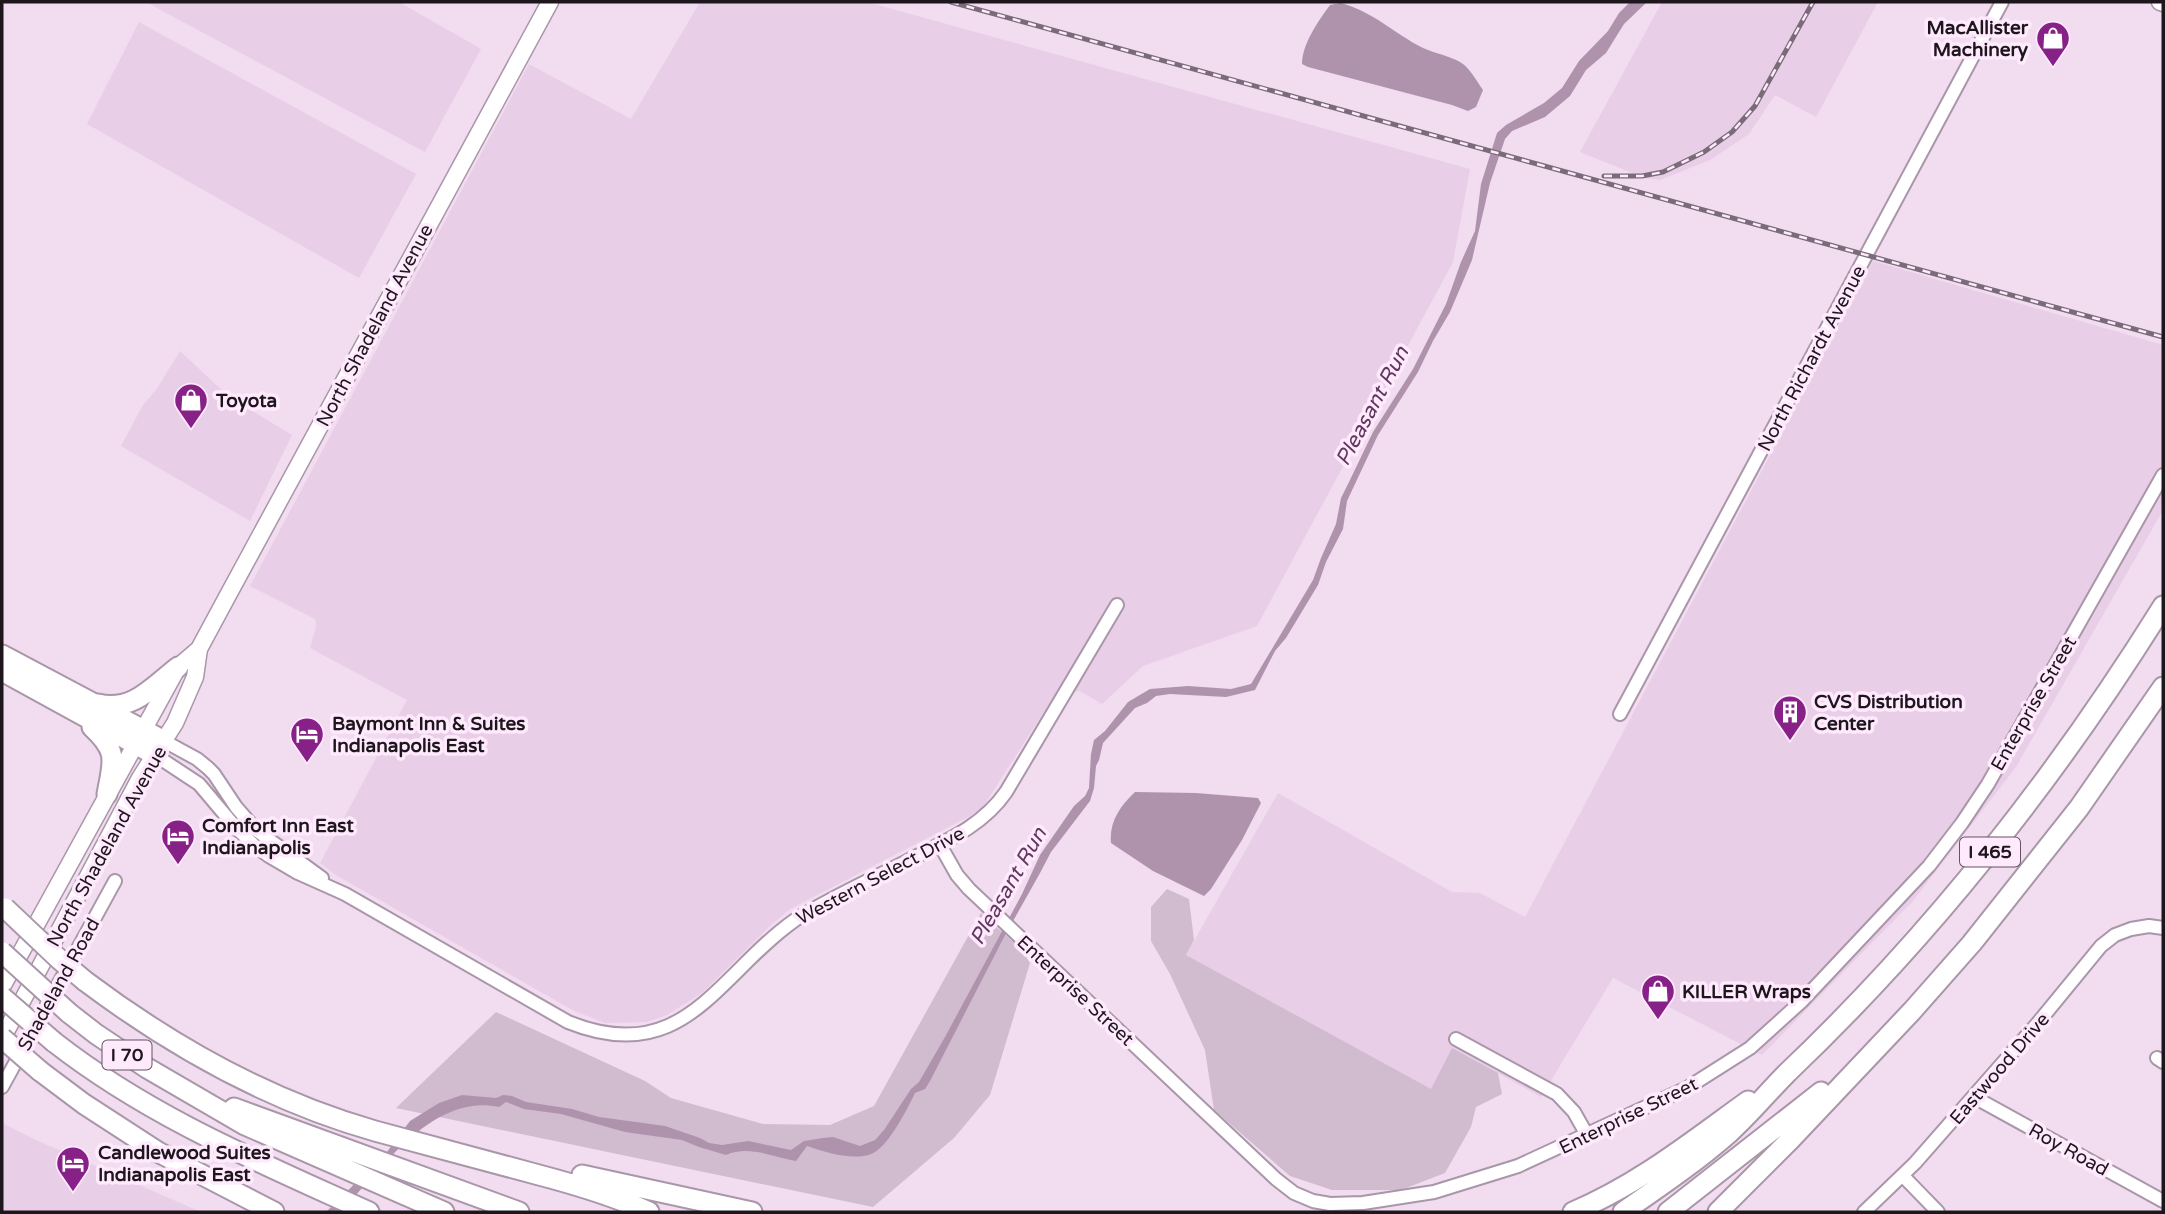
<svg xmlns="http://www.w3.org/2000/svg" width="2165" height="1214" viewBox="0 0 2165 1214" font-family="'Varela Round',sans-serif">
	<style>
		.built { fill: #e9cee7 }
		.green { fill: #d0bbcf }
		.water { fill: #af93ad }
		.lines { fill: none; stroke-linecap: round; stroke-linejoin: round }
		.minor-casing { stroke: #aa96a9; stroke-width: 16 }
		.major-casing { stroke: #aa96a9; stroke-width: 19 }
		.highway-casing { stroke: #aa96a9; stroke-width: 23 }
		.minor { stroke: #fff; stroke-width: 12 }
		.major { stroke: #fff; stroke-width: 16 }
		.highway { stroke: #fff; stroke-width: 19 }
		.rail-casing { stroke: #796b78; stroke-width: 5 }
		.rail { stroke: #ffe9fd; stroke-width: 2.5; stroke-dasharray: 8; stroke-linecap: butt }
		.highway-bridge-casing { stroke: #aa96a9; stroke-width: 23; stroke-linecap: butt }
		.highway-bridge { stroke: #fff; stroke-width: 19 }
		.labels { text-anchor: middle; stroke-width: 7; stroke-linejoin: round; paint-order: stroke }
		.shield { fill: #ffe9fd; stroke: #625560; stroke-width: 2 }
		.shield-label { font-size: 18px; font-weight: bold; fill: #1e161d }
		.poi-label { font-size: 19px; font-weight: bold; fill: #1e161d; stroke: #ffe9fd; text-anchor: start }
		.street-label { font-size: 19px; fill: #1e161d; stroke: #ffe9fd }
		.water-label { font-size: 21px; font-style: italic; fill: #60385f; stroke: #ffe9fd }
	</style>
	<rect width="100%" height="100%" fill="#f1dcf0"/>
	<path class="built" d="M146,2h253l82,47 -56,103z
		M700,2h167l603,167 -17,93 -196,364 -114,40 -41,38 -22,-13 -24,2 -73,114 -13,9 -180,93 -19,16 -69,68 -35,22 -20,7 -42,1 -31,-12 -238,-136 -16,-12 87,-163 -97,-52 6,-21 -1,-8 -65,-33 279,-522 102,55z
		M1662,2h216l-62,115 -41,-22 -26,39 -39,26 -50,20 -15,-2 -65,-26z
		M139,22l277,152 -57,104 -272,-154z
		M1873,261l290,84v165l-147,257 -103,134 -151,154 -149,-77 -72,119 -89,-49 -21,42 -245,-135 92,-162 174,99 28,1 45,24z
		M180,351l49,46 63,38 -42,86 -129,-75 22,-41 13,-15z
		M2,1123l34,17 165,72h-199z"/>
	<path class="green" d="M1167,889l22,10 5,41 -8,15 245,134 21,-41 46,25 4,21 -26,13 -5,20 -26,46 -44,17h-69l-42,-14 -76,-66 -9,-60 -35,-76 -19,-33v-34z
		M981,913l40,36 9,14 -40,132 -36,43 -81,69 -477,-99 100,-96 149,69 26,17 92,26 67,1 44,-19z"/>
	<path class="water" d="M1630,2h17l-23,22 -18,29 -20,17 -16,26 -25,21 -33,14 -7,8 -15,44 -18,77 -22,52 -17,29 -15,31 -40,63 -31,66 -4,28 -17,33 -8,23 -32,53 -11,13 -20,39 -29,7 -56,-3 -14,2 -9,7 -12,5 -32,35 -4,17 -3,6 -2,22 -4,13 -39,51 -11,21 -37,66 -73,142 -5,8 -10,4c-7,15 -28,56 -44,61 -19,7 -46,-2 -64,-8l-11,15c-23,-4 -47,-16 -70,-6l-27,-8 -17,-7 -57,-8 -64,-18 -37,-5 -18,-7 -7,5c-66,-14 -118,62 -158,105h-15l61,-60 23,-31 29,-18 23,-8 34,3 7,-3 9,1 14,6 46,7 27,8 66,9 35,12 9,5 13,2 26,-4 43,9 13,-9 19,-3 10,-1 27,9 15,-6 9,-10 27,-41 8,-7 26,-45 77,-143 18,-39 34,-49 11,-10 4,-8 2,-34 3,-14 11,-9 23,-29 22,-13 38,-3 43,3 20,-5 62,-104 8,-22 15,-34 5,-26 8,-16 24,-50 40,-63 33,-65 15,-42 14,-31 6,-47 16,-51 9,-8 38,-22 18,-15 17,-27 29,-30 11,-18z
		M1341,3c31,8 54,31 82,45 11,5 31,9 40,16 9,7 14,18 20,26l-7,17 -8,4 -16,-6 -144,-38 -6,-3c0,-20 17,-44 28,-59z
		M1135,792l61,1 62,5 3,5 -19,37 -31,49 -7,7 -51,-25 -42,-28c-2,-21 9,-37 24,-51z"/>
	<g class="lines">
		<g class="minor-casing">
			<path id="minor" d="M1620,714l382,-712
				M164,741l33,18 11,9 6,6 22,33 20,23 66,48
				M155,755l44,29 38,45 18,17 14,10 29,17 47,21 223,128c116,47 149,-47 227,-102 38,-24 80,-42 120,-63 34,-17 69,-33 91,-65l111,-187
				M940,845l17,30 12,14 307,290 18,14 19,8 17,3 33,-1 71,-11 84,-26 169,-78 63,-40 52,-47 127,-135 33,-43 26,-39 175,-309
				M1456,1039l101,55 17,18 13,23
				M2157,1058l6,4
				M2,1087l113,-206
				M1974,1097l189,104
				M1903,1176l35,36
				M1864,1212l51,-49 122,-139 64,-78 14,-11 16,-6 18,-3 14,2"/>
		</g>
		<g class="major-casing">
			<path id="major" d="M2160,2l3,1
				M2,987l176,-320 21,-18 28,-52 323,-595
				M2,1039l138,-261 35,-55 20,-46 4,-28"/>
		</g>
		<g class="highway-casing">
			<path id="highway" d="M2,655l162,86
				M2,671l153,84
				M98,704c35,8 54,-17 80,-37
				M92,727c27,25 21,34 15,67
				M85,981c88,66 184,120 290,150 55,15 110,29 164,44 38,10 75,21 110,37
				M69,1013l27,21 51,34 98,57 199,87
				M54,1042c96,75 205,120 315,170
				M40,1071l44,33 74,48 116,60
				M234,1108l285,104
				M582,1175l170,37
				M1573,1212c66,-28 118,-70 175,-111
				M1623,1212c36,-25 73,-50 106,-79 21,-19 39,-41 59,-61 145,-138 269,-296 375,-466
				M1668,1212l153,-120
				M1718,1212l73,-73 121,-128 60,-68 107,-135 84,-121"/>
		</g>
		<use href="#minor" class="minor"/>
		<use href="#major" class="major"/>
		<use href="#highway" class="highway"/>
		<g class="rail-casing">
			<path id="rail" d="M951,2l1212,335
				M1604,176h38l21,-4 41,-20 28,-20 23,-26 58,-104"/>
		</g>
		<use href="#rail" class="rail"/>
		<g class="highway-bridge-casing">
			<path id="highway-bridge" d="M5,908l55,52 25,21
				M2,952l67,61
				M2,997l52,45
				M2,1038l38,33"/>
		</g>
		<use href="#highway-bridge" class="highway-bridge"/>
	</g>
	<defs>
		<g id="shop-pin" transform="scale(1.75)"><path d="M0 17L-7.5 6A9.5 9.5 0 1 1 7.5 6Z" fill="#872087" stroke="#ffe9fd"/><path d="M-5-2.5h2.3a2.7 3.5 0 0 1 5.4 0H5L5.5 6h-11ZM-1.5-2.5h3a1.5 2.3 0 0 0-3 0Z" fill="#fff"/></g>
		<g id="building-pin" transform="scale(1.75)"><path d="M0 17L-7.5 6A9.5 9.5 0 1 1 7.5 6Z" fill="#872087" stroke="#ffe9fd"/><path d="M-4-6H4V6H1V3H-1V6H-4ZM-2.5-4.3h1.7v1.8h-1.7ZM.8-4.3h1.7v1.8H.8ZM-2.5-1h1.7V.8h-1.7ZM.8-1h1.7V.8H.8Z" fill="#fff"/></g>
		<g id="hotel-pin" transform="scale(1.75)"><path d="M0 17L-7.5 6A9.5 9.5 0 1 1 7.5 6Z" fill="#872087" stroke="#ffe9fd"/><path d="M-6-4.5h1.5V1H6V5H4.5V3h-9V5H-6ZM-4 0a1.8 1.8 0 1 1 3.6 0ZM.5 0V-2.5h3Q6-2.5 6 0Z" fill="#fff"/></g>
	</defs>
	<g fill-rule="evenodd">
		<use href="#shop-pin" x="2053" y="38"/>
		<use href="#shop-pin" x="191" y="400"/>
		<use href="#building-pin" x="1790" y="712"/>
		<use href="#hotel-pin" x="307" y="734"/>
		<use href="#hotel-pin" x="178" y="836"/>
		<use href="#shop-pin" x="1658" y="991"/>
		<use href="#hotel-pin" x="73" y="1163"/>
	</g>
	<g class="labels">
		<g class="shield">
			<rect x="1960" y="837.5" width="60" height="29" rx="5"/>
			<rect x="102.5" y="1040.5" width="49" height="29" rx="5"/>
		</g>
		<g class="shield-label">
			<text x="1990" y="858">I 465</text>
			<text x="127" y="1061">I 70</text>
		</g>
		<g class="poi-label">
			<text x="2028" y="34" text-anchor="end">MacAllister<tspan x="2028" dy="22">Machinery</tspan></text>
			<text x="216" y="407">Toyota</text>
			<text x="1814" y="708">CVS Distribution<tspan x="1814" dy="22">Center</tspan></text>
			<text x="332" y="730">Baymont Inn &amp; Suites<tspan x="332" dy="22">Indianapolis East</tspan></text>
			<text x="202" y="832">Comfort Inn East<tspan x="202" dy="22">Indianapolis</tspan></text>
			<text x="1682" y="998">KILLER Wraps</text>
			<text x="98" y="1159">Candlewood Suites<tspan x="98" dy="22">Indianapolis East</tspan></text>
		</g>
		<g class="street-label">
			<text transform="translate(374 325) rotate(-62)" y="7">North Shadeland Avenue</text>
			<text transform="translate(1811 358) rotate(-62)" y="7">North Richardt Avenue</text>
			<text transform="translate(2033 703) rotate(-60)" y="7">Enterprise Street</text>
			<text transform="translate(106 846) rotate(-61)" y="7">North Shadeland Avenue</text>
			<text transform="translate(880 875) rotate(-28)" y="7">Western Select Drive</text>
			<text transform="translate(58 984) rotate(-61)" y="7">Shadeland Road</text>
			<text transform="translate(1076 990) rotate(43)" y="7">Enterprise Street</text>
			<text transform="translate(1999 1068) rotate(-49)" y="7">Eastwood Drive</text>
			<text transform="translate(1628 1115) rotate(-26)" y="7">Enterprise Street</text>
			<text transform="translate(2069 1149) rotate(29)" y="7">Roy Road</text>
		</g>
		<g class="water-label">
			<text transform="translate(1372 406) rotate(-62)" y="7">Pleasant Run</text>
			<text transform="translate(1008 886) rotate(-60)" y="7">Pleasant Run</text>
		</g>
	</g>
	<rect width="2165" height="1214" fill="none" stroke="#1e161d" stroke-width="7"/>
</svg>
